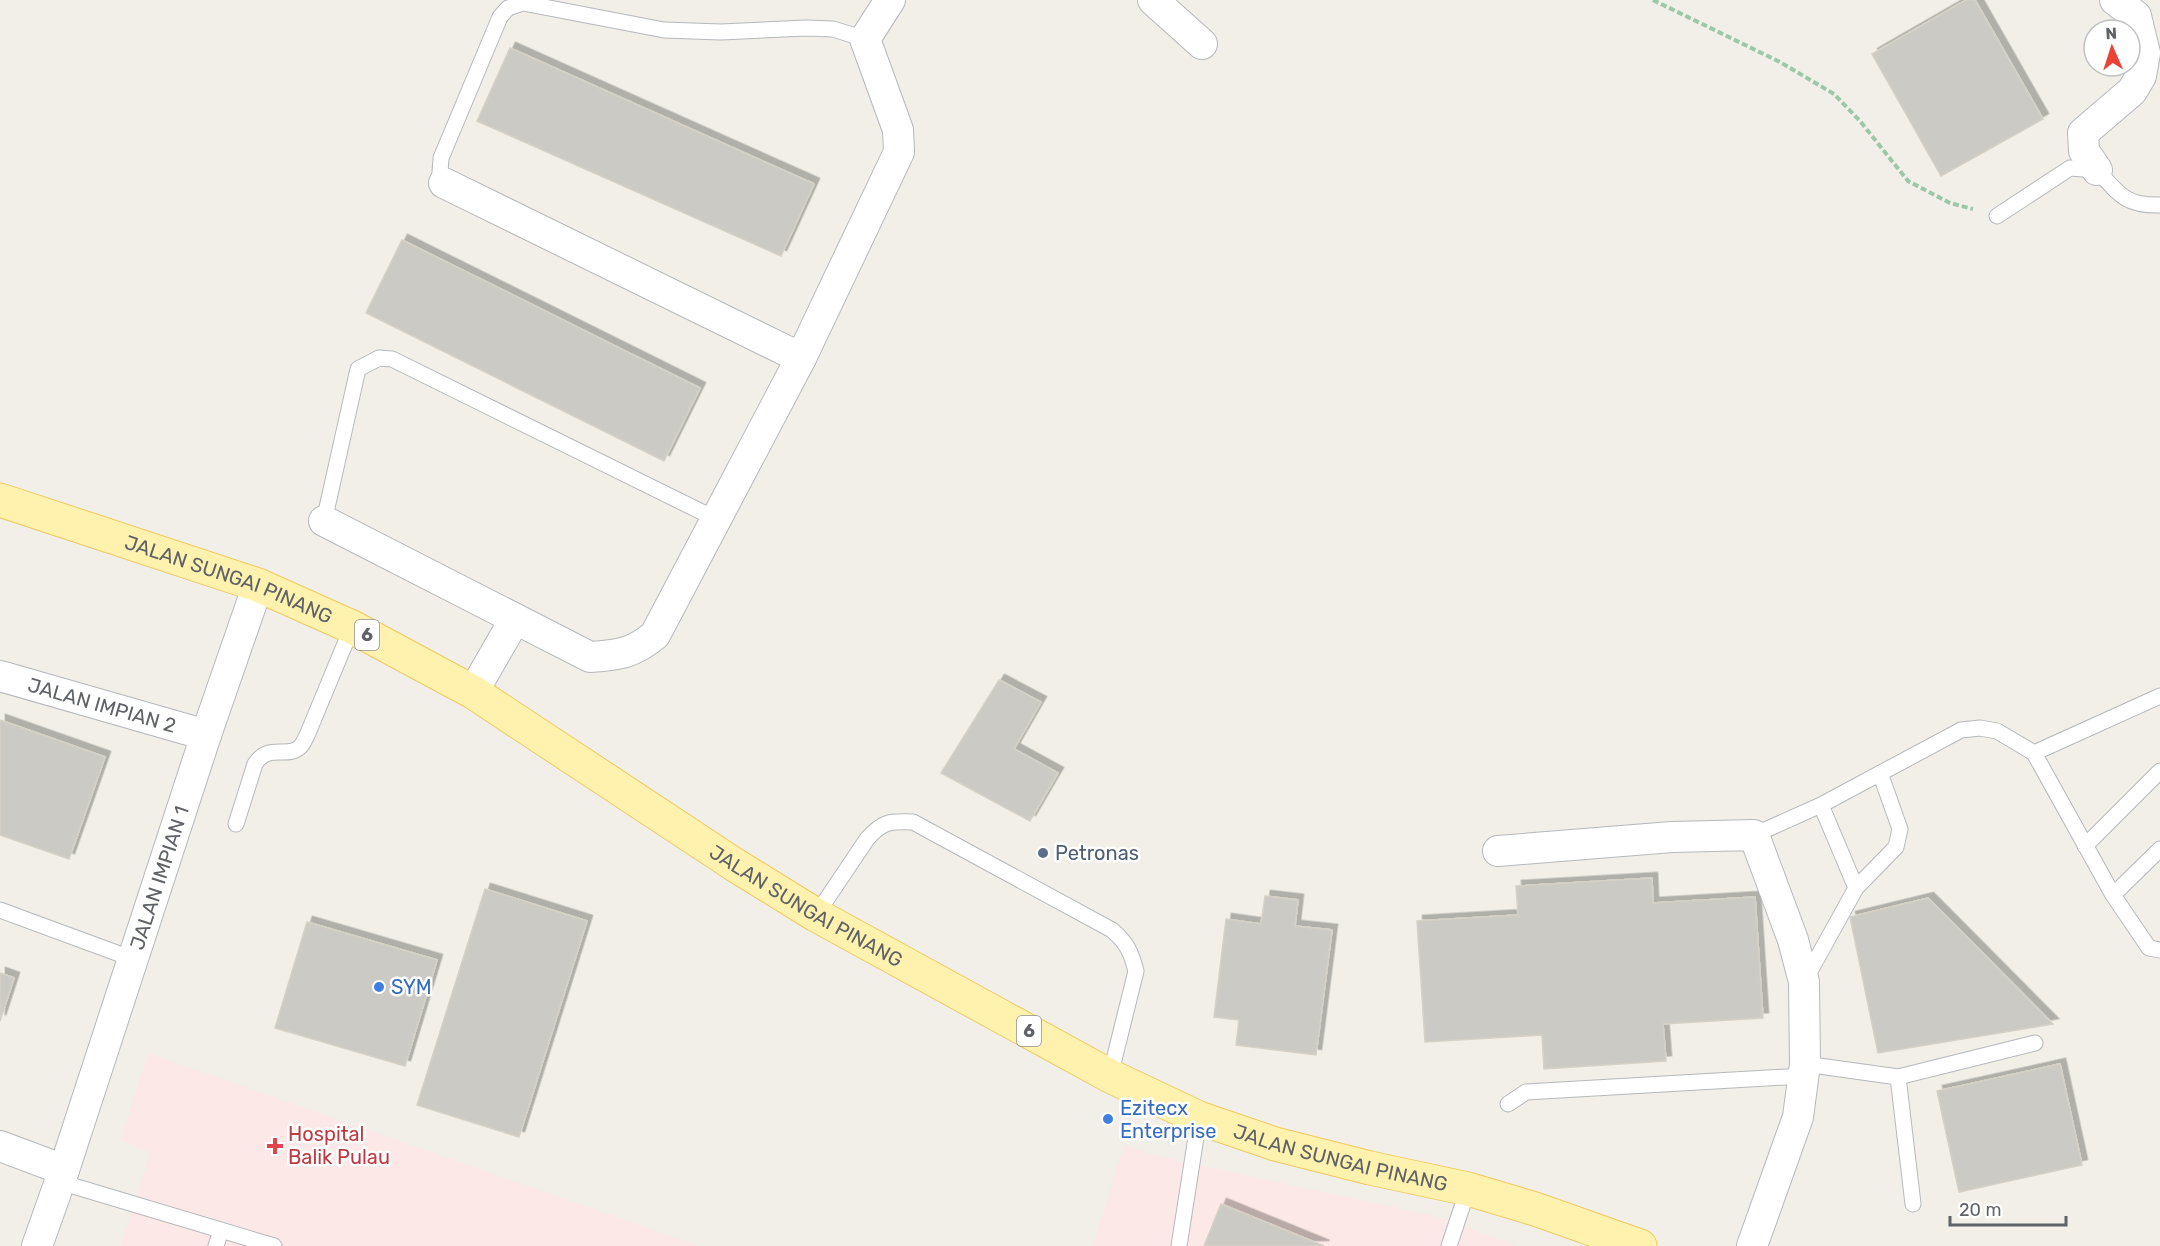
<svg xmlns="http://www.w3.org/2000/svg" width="2160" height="1246" viewBox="0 0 2160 1246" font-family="Rubik,sans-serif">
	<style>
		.medical { fill: #fce8e6 }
		.building { fill: #cccac5; stroke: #d6d1c6; stroke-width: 1.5; filter: url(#shadow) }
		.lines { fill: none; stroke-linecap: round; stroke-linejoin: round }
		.lane-casing { stroke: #b5b8bc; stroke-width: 17 }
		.street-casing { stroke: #b5b8bc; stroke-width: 32 }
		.primary-casing { stroke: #f2c960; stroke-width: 35 }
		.path { stroke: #9cc7a9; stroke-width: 4; stroke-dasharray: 6 3; stroke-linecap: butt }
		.lane { stroke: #fff; stroke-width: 15 }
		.street { stroke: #fff; stroke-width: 30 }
		.primary { stroke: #fff2af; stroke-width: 33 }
		.service-dot { fill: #5c6f8a; stroke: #fff; stroke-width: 2 }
		.shop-dot { fill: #3f7fe0; stroke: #fff; stroke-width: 2 }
		.health-dot { fill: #e0444e; stroke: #fff; stroke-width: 2 }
		.labels { text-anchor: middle; stroke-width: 5; stroke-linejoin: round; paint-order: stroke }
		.shield { fill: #fff; stroke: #8f9295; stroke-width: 1.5 }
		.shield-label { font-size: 18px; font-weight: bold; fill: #5f6368 }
		.street-label { font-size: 20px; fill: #5f6368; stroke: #fff }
		.service-label { font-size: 20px; fill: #4e5e75; stroke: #fff; text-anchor: start }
		.shop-label { font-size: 20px; fill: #366cbe; stroke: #fff; text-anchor: start }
		.health-label { font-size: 20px; fill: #be3a42; stroke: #fff; text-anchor: start }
	</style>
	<defs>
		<filter id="shadow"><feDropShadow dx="5.5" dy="-5.5" stdDeviation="0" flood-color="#0004"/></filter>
	</defs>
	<rect width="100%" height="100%" fill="#f1efe8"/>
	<path class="medical" d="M148,1053l551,193h-578l29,-93 -29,-13z
		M1124,1145l37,12 274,59 82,30h-424z"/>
	<path class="building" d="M1966,0h9l68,119 -102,57 -69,-122z
		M510,48l304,136 -33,72 -304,-135z
		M402,240l298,148 -36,73 -298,-148z
		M999,680l42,22 -27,47 44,24 -28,48 -89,-48z
		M0,720l105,37 -36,102 -69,-24z
		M1652,878l1,25 102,-6 8,121 -100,6 3,37 -122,8 -2,-34 -117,7 -8,-121 101,-6 -2,-29z
		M485,889l102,32 -68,216 -102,-32z
		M1265,896l33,4 -3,26 37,4 -16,125 -80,-10 3,-25 -25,-3 12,-98 35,5z
		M1928,898l125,126 -175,29 -28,-136z
		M307,922l130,38 -32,106 -130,-38z
		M0,973l14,5 -14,43z
		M2060,1064l22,101 -123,27 -22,-101z
		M1221,1204l103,42h-120z"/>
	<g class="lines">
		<g class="lane-casing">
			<path id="lane" d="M444,183l-4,-11 1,-14 59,-141 8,-9 15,-5 141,27 57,2 85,-4 27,1 32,10
				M1997,216l73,-48 27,2c22,24 28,36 63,35
				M324,521l34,-152 21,-11 13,1 324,160
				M2034,753l126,-57
				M1821,805l35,83
				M236,824l19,-60c14,-22 33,-4 46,-18 3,-4 5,-9 7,-13l44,-106
				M1754,835l67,-30 140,-75 19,-2 17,3 37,22 79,142 36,53 11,2
				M2085,846l75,-75
				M2113,895l47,-46
				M0,910l133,49
				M816,915l51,-76c16,-18 23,-18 46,-17l199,108c15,13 19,22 24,41l-26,105
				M1805,980l51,-92 40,-41 4,-18 -20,-56
				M1805,1064l93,13 137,-34
				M1898,1077l15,127
				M1508,1104l18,-12 277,-16
				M60,1182l214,64
				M216,1246l5,-16
				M1179,1246l20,-128
				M1449,1246l19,-57"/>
		</g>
		<g class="street-casing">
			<g id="street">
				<path d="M1153,0l49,44"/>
				<path d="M2097,170l-13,-19 -1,-18 49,-42 9,-15 4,-23 -9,-37 -21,-16"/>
				<path d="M444,183l357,175"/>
				<path d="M324,521l266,136c28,-2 42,-3 65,-22l146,-277 98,-206 -1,-22 -33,-91 25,-39"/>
				<path id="s1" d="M0,676l206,59"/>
				<path d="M473,692l42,-73"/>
				<path d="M1498,851l174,-14 82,-2 39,105 11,42 1,82 -7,53 -46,129"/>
				<path d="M0,1146l64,24"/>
				<path id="s2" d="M37,1246l27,-76 142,-435 52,-150"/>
			</g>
		</g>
		<g class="primary-casing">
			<g id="primary">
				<path id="s3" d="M0,500l258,85 94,42 121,65 262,173 81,50 294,161 89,42 76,26 95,24 98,21 67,20 105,37"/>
			</g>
		</g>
		<path class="path" d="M1653,0l127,62 54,32 26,27 48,60 42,22 23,6"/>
		<use href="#lane" class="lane"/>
		<use href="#street" class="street"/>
		<use href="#primary" class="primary"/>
	</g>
	<circle class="service-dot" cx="1043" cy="853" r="6"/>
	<g class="shop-dot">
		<circle cx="379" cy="987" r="6"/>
		<circle cx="1108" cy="1119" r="6"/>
	</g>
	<path class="health-dot" d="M272 1137h6v6h6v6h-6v6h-6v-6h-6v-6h6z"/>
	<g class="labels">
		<g class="shield">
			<rect x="355" y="620" width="24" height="30" rx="4.5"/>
			<rect x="1017" y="1016" width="24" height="30" rx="4.5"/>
		</g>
		<g class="shield-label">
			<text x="367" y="641">6</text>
			<text x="1029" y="1037">6</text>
		</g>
		<g class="street-label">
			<text dy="7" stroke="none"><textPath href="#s3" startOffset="242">JALAN SUNGAI PINANG</textPath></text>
			<text dy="7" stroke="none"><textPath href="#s1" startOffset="106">JALAN IMPIAN 2</textPath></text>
			<text dy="7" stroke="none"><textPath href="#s2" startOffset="388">JALAN IMPIAN 1</textPath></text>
			<text dy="7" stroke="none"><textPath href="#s3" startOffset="908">JALAN SUNGAI PINANG</textPath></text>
			<text dy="7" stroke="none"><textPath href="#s3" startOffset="1502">JALAN SUNGAI PINANG</textPath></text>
		</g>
		<g class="service-label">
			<text x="1055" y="860">Petronas</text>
		</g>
		<g class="shop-label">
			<text x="391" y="994">SYM</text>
			<text x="1120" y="1115">Ezitecx<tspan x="1120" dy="23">Enterprise</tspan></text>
		</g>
		<g class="health-label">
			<text x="288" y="1141">Hospital<tspan x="288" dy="23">Balik Pulau</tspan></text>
		</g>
	</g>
	<g transform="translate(2112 48) rotate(357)"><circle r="28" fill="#ffffff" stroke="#bfc1c3" stroke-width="1.5"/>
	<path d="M0-4.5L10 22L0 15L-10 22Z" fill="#ea4335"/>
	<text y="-9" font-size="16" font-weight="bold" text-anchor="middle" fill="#5f6368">N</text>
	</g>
	<path d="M1950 1216v9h116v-9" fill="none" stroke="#5f6368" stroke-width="3"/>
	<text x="1959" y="1216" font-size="18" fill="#5f6368" stroke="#ffffff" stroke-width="4.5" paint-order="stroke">20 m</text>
</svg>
